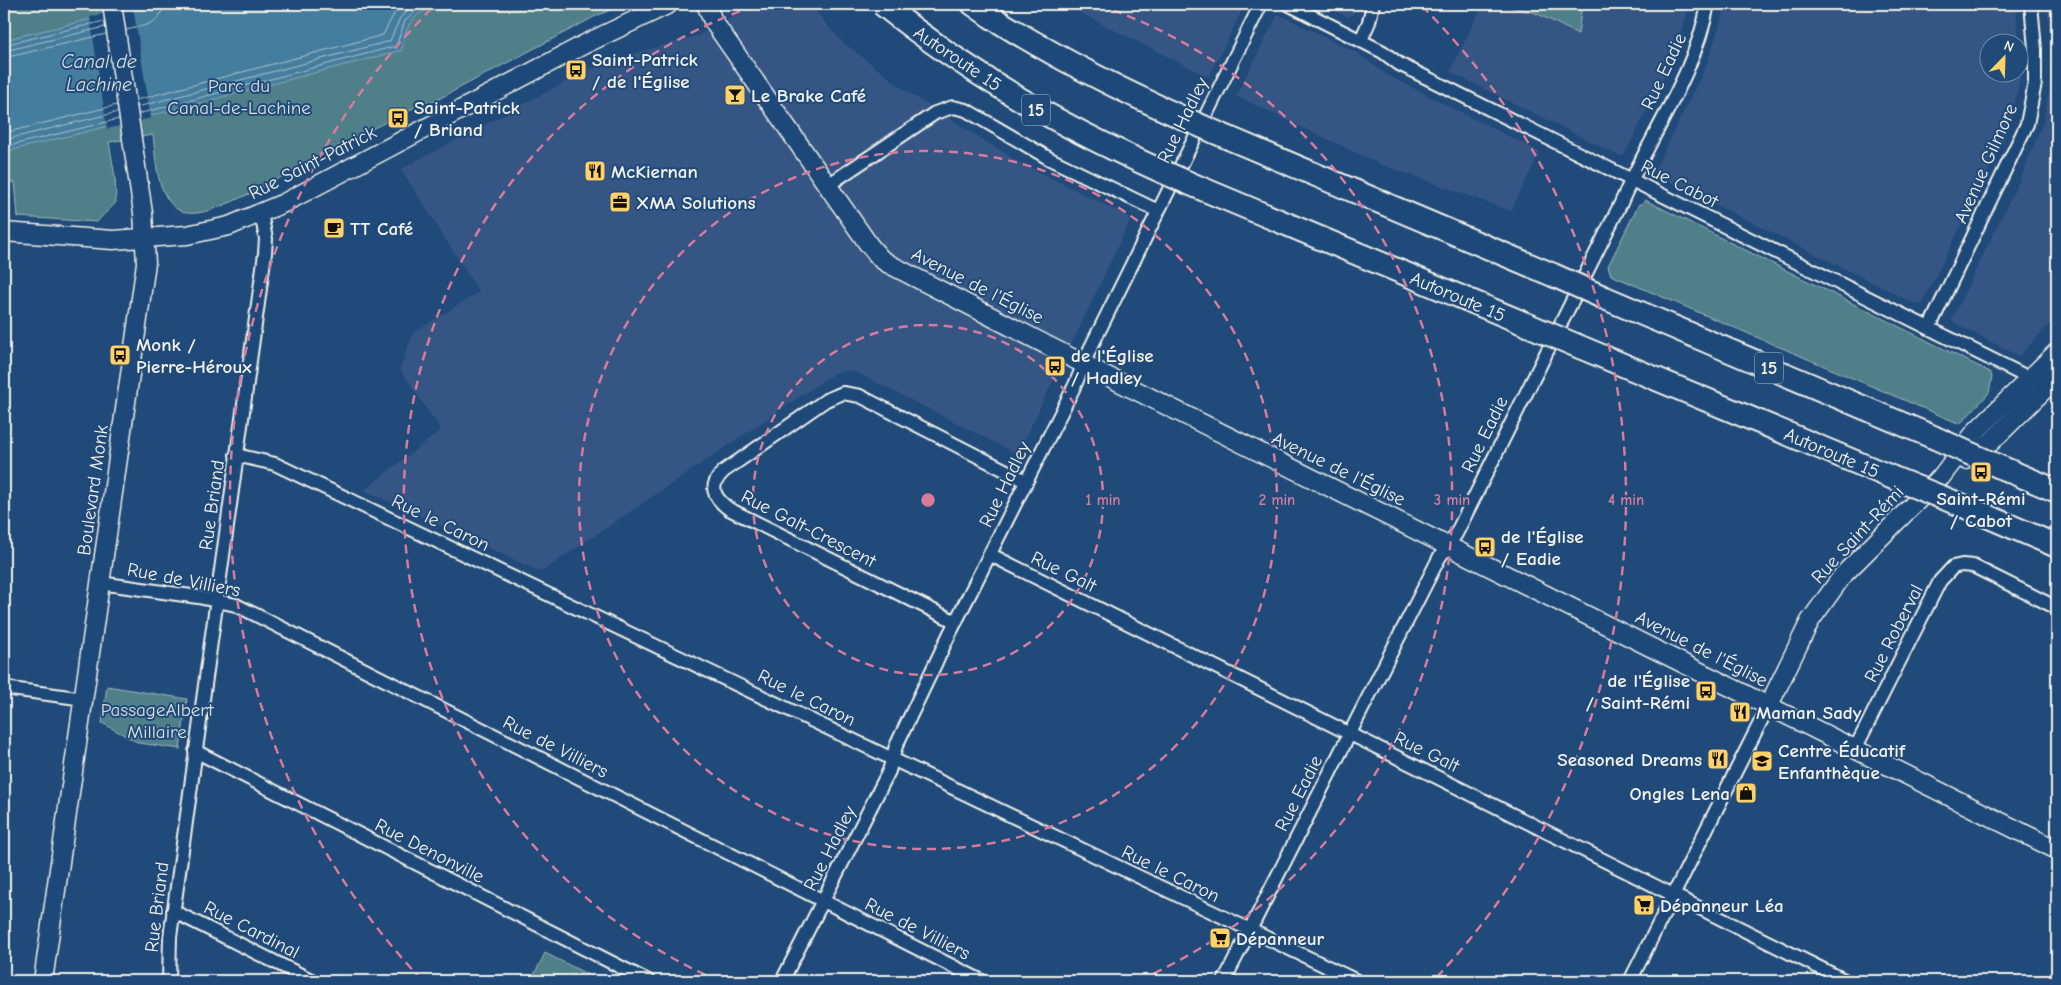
<svg xmlns="http://www.w3.org/2000/svg" width="2061" height="985" viewBox="0 0 2061 985" font-family="'Comic Neue',sans-serif">
	<style>
		.built { fill: #365785; fill-rule: evenodd }
		.green { fill: #507f89; stroke: #a2b8b8 }
		.water { fill: #447d9e; stroke: #8aabbc }
		.pier { fill: #1f4a7a }
		.lines { fill: none; stroke-linecap: round; stroke-linejoin: round }
		.shore { stroke: #aec3ca; stroke-width: 1 }
		.street-casing { stroke: #f4f1e8; stroke-width: 16 }
		.secondary-casing { stroke: #f4f1e8; stroke-width: 21 }
		.highway-casing { stroke: #f4f1e8; stroke-width: 26 }
		.street { stroke: #1f4a7a; stroke-width: 12 }
		.secondary { stroke: #1f4a7a; stroke-width: 18 }
		.highway { stroke: #1f4a7a; stroke-width: 22 }
		.highway-bridge-casing { stroke: #f4f1e8; stroke-width: 26; stroke-linecap: butt }
		.highway-bridge { stroke: #1f4a7a; stroke-width: 22 }
		.ring { fill: none; stroke: #d87a9a; stroke-width: 2.5; stroke-dasharray: 9 6 }
		.labels { text-anchor: middle; stroke-width: 4; stroke-linejoin: round; paint-order: stroke }
		.shield { fill: #1f4a7a; stroke: #b4bfc7; stroke-width: 1 }
		.shield-label { font-size: 18px; font-weight: bold; fill: #f4f1e8 }
		.street-label { font-size: 19px; fill: #f4f1e8; stroke: #1f4a7a }
		.poi-label { font-size: 19px; font-weight: bold; fill: #f4f1e8; stroke: #1f4a7a; text-anchor: start }
		.park-label { font-size: 19px; fill: #dbe0da; stroke: #1f4a7a }
		.water-label { font-size: 20px; font-style: italic; fill: #dae0dd; stroke: #1f4a7a }
		.centre { fill: #d87a9a; stroke: #1f4a7a; stroke-width: 2.5 }
		.ring-label { font-size: 15px; text-anchor: middle; font-weight: bold; fill: #d87a9a; stroke: #1f4a7a; stroke-width: 4; stroke-linejoin: round; paint-order: stroke }
	</style>
	<rect width="100%" height="100%" fill="#1f4a7a"/>
	<filter id="ink" filterUnits="userSpaceOnUse"><feTurbulence type="fractalNoise" baseFrequency=".02" numOctaves="2"/><feDisplacementMap in="SourceGraphic" scale="10" xChannelSelector="R" yChannelSelector="G"/><feConvolveMatrix kernelMatrix="1 2 1 2 8 2 1 2 1" color-interpolation-filters="sRGB"/></filter>
	<g filter="url(#ink)">
		<path class="built" d="M757,4h52l31,36 69,53 108,68 114,57 -57,121 -57,115 -161,-82 -15,-1 -8,3 -292,198 -177,-82 77,-60 -41,-61 13,-36 66,-41 -78,-123 189,-100 49,-17 58,-16z
			M1062,4h183l-36,73z
			M1319,4h37l-3,10 -5,3z
			M1483,4h13l40,9 42,21 4,-30h108l-18,55 -47,95 -5,2 -170,-84z
			M1725,4h291l4,73 -8,40 -8,22 -82,165 -4,1 -262,-130 -2,-4 53,-107 13,-40zM2018,42v30h-30v-30z
			M2047,4h10v312l-38,40 -65,-33 -2,-4 72,-148 20,-52 5,-27 3,-32z
			M1278,14l81,40 26,20 155,78 -29,59 -131,-47 -144,-68z"/>
		<path class="green" d="M4,4h620l-30,13 -165,87 -2,-3 -21,11 -2,-4 -8,4 1,2 -4,2 1,2c-35,17 -70,36 -105,55 -25,13 -51,28 -79,37 -8,3 -22,5 -30,1 -24,-14 -24,-51 -27,-76l-44,7 6,35 1,25c-6,8 -12,11 -19,20l-79,-5 -3,-35 -11,1z
			M1496,4h86l-4,30 -42,-21z
			M1645,200l345,172 2,5 -3,16 -29,31 -349,-149 -3,-9 31,-62h3z
			M107,686l80,13 -7,50 -41,-6 -37,-20z
			M545,953l56,28h-70z"/>
		<path class="water" d="M154,4h295c-9,5 -17,4 -27,8 -13,7 -19,24 -20,38l-245,64 -153,38v-112z"/>
		<path class="pier" d="M133,6l18,112 -44,11 -17,-112z"/>
		<g class="lines">
			<path class="shore" d="M126,30c16,-4 36,-5 37,-26
				M4,45l100,-24
				M4,51l101,-24
				M4,58l102,-24
				M136,100l247,-65 11,-21 9,-10
				M137,107l253,-66 10,-23 14,-14
				M138,114l258,-68 9,-25 12,-11 22,-6
				M4,133l113,-28
				M4,140l114,-28
				M4,147l115,-28"/>
			<g class="street-casing">
				<path id="street" d="M1288,4l95,48 16,12 658,328
					M1361,40l8,-18 4,-18
					M828,185l107,-72 18,-6 13,3 84,49 108,52
					M1929,328l98,-204 8,-41v-34l-4,-45
					M236,455l39,9 1082,517
					M991,555l855,426
					M100,583l98,14 38,8 746,376
					M956,622l-227,-113c-16,-12 -21,-23 -5,-38l102,-71 17,-7 17,3 166,85
					M4,688l80,11
					M1855,749l85,-168 13,-14 9,-2 11,1 84,42
					M195,751l453,230
					M173,911l140,70
					M169,981l1,-44 95,-684 1,-14 -5,-26
					M782,981l107,-210 7,-25 53,-111 126,-250 14,-34 172,-347
					M1224,981l215,-423 17,-24 165,-331c28,-66 74,-128 87,-199
					M1630,981l139,-276"/>
			</g>
			<g class="secondary-casing">
				<path id="secondary" d="M706,4l7,17 156,224 12,14 8,5 216,111 952,475
					M4,232l109,8 74,-5 42,-9 55,-23 301,-159 84,-40
					M1965,460l25,-17 67,-66
					M1769,705l41,-84 33,-46 98,-98 35,-46 81,-79
					M43,981l103,-718 -3,-50 -31,-209"/>
			</g>
			<g class="highway-casing">
				<path id="highway" d="M973,4l17,12
					M1231,139l322,136
					M1205,190l323,135
					M1605,298l328,139
					M1580,347l311,130
					M2000,467l57,24
					M1961,505l96,41"/>
			</g>
			<use href="#street" class="street"/>
			<use href="#secondary" class="secondary"/>
			<use href="#highway" class="highway"/>
			<g class="highway-bridge-casing">
				<path id="highway-bridge" d="M882,4c99,80 206,137 323,186
					M990,16c77,49 157,87 241,123
					M1553,275l52,23
					M1528,325l52,22
					M1933,437l67,30
					M1891,477l70,28"/>
			</g>
			<use href="#highway-bridge" class="highway-bridge"/>
		</g>
	</g>
	<g class="ring">
		<circle cx="928" cy="500" r="175"/>
		<circle cx="928" cy="500" r="349"/>
		<path d="M719 981A524 524 0 0 1 757 5M1099 5A524 524 0 0 1 1137 981"/>
		<path d="M422 980A698 698 0 0 1 434 6M1422 6A698 698 0 0 1 1434 980"/>
	</g>
	<defs>
		<g id="bus-square" transform="scale(1.125)"><rect x="-9" y="-9" width="18" height="18" rx="4" fill="#ffd166" stroke="#1f4a7a"/><path d="M-5-6H5V4H4V6H2V4H-2V6H-4V4H-5ZM-3.5-4V0h7V-4ZM-3.5 1.2v1.5H-2V1.2ZM2 1.2v1.5H3.5V1.2Z" fill="#111"/></g>
		<g id="bar-square" transform="scale(1.125)"><rect x="-9" y="-9" width="18" height="18" rx="4" fill="#ffd166" stroke="#1f4a7a"/><path d="M-6-5H6L.8 .8V4.5H3.5V6h-7V4.5H-.8V.8Z" fill="#111"/></g>
		<g id="restaurant-square" transform="scale(1.125)"><rect x="-9" y="-9" width="18" height="18" rx="4" fill="#ffd166" stroke="#1f4a7a"/><path d="M-5-6h1v4h1v-4h1v4h1v-4h1v5L-1.5 .5V6h-2V.5L-5-1ZM5-6V6H3V1.5H1.5Q1.5-4 5-6Z" fill="#111"/></g>
		<g id="office-square" transform="scale(1.125)"><rect x="-9" y="-9" width="18" height="18" rx="4" fill="#ffd166" stroke="#1f4a7a"/><path d="M-6-3h4V-5.5h4V-3h4V5H-6ZM-1-4.5V-3h2v-1.5ZM-6 0V1H6V0Z" fill="#111"/></g>
		<g id="cafe-square" transform="scale(1.125)"><rect x="-9" y="-9" width="18" height="18" rx="4" fill="#ffd166" stroke="#1f4a7a"/><path d="M-5.5-4.5H6V0H3Q3 3.5 0 3.5H-2.5Q-5.5 3.5-5.5 0ZM3-3.2v2h1.7v-2ZM-6 4.5H4V6H-6Z" fill="#111"/></g>
		<g id="school-square" transform="scale(1.125)"><rect x="-9" y="-9" width="18" height="18" rx="4" fill="#ffd166" stroke="#1f4a7a"/><path d="M0-5L7-2L0 1L-7-2ZM-4 1L0 2.5L4 1V4Q0 6-4 4Z" fill="#111"/></g>
		<g id="shop-square" transform="scale(1.125)"><rect x="-9" y="-9" width="18" height="18" rx="4" fill="#ffd166" stroke="#1f4a7a"/><path d="M-5-2.5h2.3a2.7 3.5 0 0 1 5.4 0H5L5.5 6h-11ZM-1.5-2.5h3a1.5 2.3 0 0 0-3 0Z" fill="#111"/></g>
		<g id="supermarket-square" transform="scale(1.125)"><rect x="-9" y="-9" width="18" height="18" rx="4" fill="#ffd166" stroke="#1f4a7a"/><path d="M-6-5.5h2.5l.6 2H6L4.5 2H-2.5L-4.4-4H-6ZM-1.5 3.2a1.3 1.3 0 1 0 .1 0ZM3 3.2a1.3 1.3 0 1 0 .1 0Z" fill="#111"/></g>
	</defs>
	<g fill-rule="evenodd">
		<use href="#bus-square" x="576" y="70"/>
		<use href="#bar-square" x="735" y="95"/>
		<use href="#bus-square" x="398" y="118"/>
		<use href="#restaurant-square" x="595" y="171"/>
		<use href="#office-square" x="620" y="202"/>
		<use href="#cafe-square" x="334" y="228"/>
		<use href="#bus-square" x="120" y="355"/>
		<use href="#bus-square" x="1055" y="366"/>
		<use href="#bus-square" x="1981" y="472"/>
		<use href="#bus-square" x="1485" y="547"/>
		<use href="#bus-square" x="1706" y="691"/>
		<use href="#restaurant-square" x="1740" y="712"/>
		<use href="#restaurant-square" x="1718" y="759"/>
		<use href="#school-square" x="1762" y="761"/>
		<use href="#shop-square" x="1746" y="793"/>
		<use href="#supermarket-square" x="1644" y="905"/>
		<use href="#supermarket-square" x="1220" y="938"/>
	</g>
	<g class="labels">
		<g class="shield">
			<rect x="1022" y="94.5" width="28" height="31" rx="4"/>
			<rect x="1755" y="352.5" width="28" height="31" rx="4"/>
		</g>
		<g class="shield-label">
			<text x="1036" y="116">15</text>
			<text x="1769" y="374">15</text>
		</g>
		<g class="street-label">
			<text transform="translate(958 58) rotate(34)" y="7">Autoroute 15</text>
			<text transform="translate(1663 71) rotate(-65)" y="7">Rue Eadie</text>
			<text transform="translate(1182 120) rotate(-64)" y="7">Rue Hadley</text>
			<text transform="translate(312 162) rotate(-27)" y="7">Rue Saint-Patrick</text>
			<text transform="translate(1985 163) rotate(-66)" y="7">Avenue Gilmore</text>
			<text transform="translate(1680 183) rotate(27)" y="7">Rue Cabot</text>
			<text transform="translate(978 285) rotate(27)" y="7">Avenue de l'Église</text>
			<text transform="translate(1458 296) rotate(23)" y="7">Autoroute 15</text>
			<text transform="translate(1484 434) rotate(-64)" y="7">Rue Eadie</text>
			<text transform="translate(1832 452) rotate(23)" y="7">Autoroute 15</text>
			<text transform="translate(1339 468) rotate(26)" y="7">Avenue de l'Église</text>
			<text transform="translate(1004 484) rotate(-64)" y="7">Rue Hadley</text>
			<text transform="translate(92 490) rotate(-82)" y="7">Boulevard Monk</text>
			<text transform="translate(211 505) rotate(-82)" y="7">Rue Briand</text>
			<text transform="translate(441 522) rotate(26)" y="7">Rue le Caron</text>
			<text transform="translate(809 528) rotate(27)" y="7">Rue Galt-Crescent</text>
			<text transform="translate(1857 534) rotate(-47)" y="7">Rue Saint-Rémi</text>
			<text transform="translate(1064 571) rotate(26)" y="7">Rue Galt</text>
			<text transform="translate(184 579) rotate(11)" y="7">Rue de Villiers</text>
			<text transform="translate(1893 633) rotate(-63)" y="7">Rue Roberval</text>
			<text transform="translate(1702 648) rotate(27)" y="7">Avenue de l'Église</text>
			<text transform="translate(807 697) rotate(26)" y="7">Rue le Caron</text>
			<text transform="translate(556 746) rotate(27)" y="7">Rue de Villiers</text>
			<text transform="translate(1427 751) rotate(26)" y="7">Rue Galt</text>
			<text transform="translate(1298 793) rotate(-63)" y="7">Rue Eadie</text>
			<text transform="translate(829 848) rotate(-63)" y="7">Rue Hadley</text>
			<text transform="translate(430 850) rotate(27)" y="7">Rue Denonville</text>
			<text transform="translate(1171 873) rotate(26)" y="7">Rue le Caron</text>
			<text transform="translate(156 907) rotate(-83)" y="7">Rue Briand</text>
			<text transform="translate(918 928) rotate(27)" y="7">Rue de Villiers</text>
			<text transform="translate(252 929) rotate(27)" y="7">Rue Cardinal</text>
		</g>
		<g class="poi-label">
			<text x="592" y="66">Saint-Patrick<tspan x="592" dy="22">/ de l'Église</tspan></text>
			<text x="751" y="102">Le Brake Café</text>
			<text x="414" y="114">Saint-Patrick<tspan x="414" dy="22">/ Briand</tspan></text>
			<text x="611" y="178">McKiernan</text>
			<text x="636" y="209">XMA Solutions</text>
			<text x="350" y="235">TT Café</text>
			<text x="136" y="351">Monk /<tspan x="136" dy="22">Pierre-Héroux</tspan></text>
			<text x="1071" y="362">de l'Église<tspan x="1071" dy="22">/ Hadley</tspan></text>
			<text x="1981" y="505" text-anchor="middle">Saint-Rémi<tspan x="1981" dy="22">/ Cabot</tspan></text>
			<text x="1501" y="543">de l'Église<tspan x="1501" dy="22">/ Eadie</tspan></text>
			<text x="1690" y="687" text-anchor="end">de l'Église<tspan x="1690" dy="22">/ Saint-Rémi</tspan></text>
			<text x="1756" y="719">Maman Sady</text>
			<text x="1778" y="757">Centre Éducatif<tspan x="1778" dy="22">Enfanthèque</tspan></text>
			<text x="1702" y="766" text-anchor="end">Seasoned Dreams</text>
			<text x="1730" y="800" text-anchor="end">Ongles Lena</text>
			<text x="1660" y="912">Dépanneur Léa</text>
			<text x="1236" y="945">Dépanneur</text>
		</g>
		<g class="park-label">
			<text x="239" y="92">Parc du<tspan x="239" dy="22">Canal-de-Lachine</tspan></text>
			<text x="157" y="716">PassageAlbert<tspan x="157" dy="22">Millaire</tspan></text>
		</g>
		<g class="water-label">
			<text x="99" y="68">Canal de<tspan x="99" dy="23">Lachine</tspan></text>
		</g>
	</g>
	<circle cx="928" cy="500" r="8" class="centre"/>
	<g class="ring-label">
		<text x="1103" y="505">1 min</text>
		<text x="1277" y="505">2 min</text>
		<text x="1452" y="505">3 min</text>
		<text x="1626" y="505">4 min</text>
	</g>
	<rect width="2061" height="985" fill="none" stroke="#1f4a7a" stroke-width="20"/>
	<rect x="10" y="10" width="2041" height="965" fill="none" stroke="#f4f1e8" stroke-width="2" filter="url(#ink)"/>
	<g transform="translate(2004 58) rotate(23)"><circle r="24" fill="#1f4a7a" stroke="#748da6"/>
	<path d="M0-4L9 19L0 12L-9 19Z" fill="#ffd166"/>
	<text y="-8" font-size="14" font-weight="bold" text-anchor="middle" fill="#f4f1e8">N</text>
	</g>
</svg>
